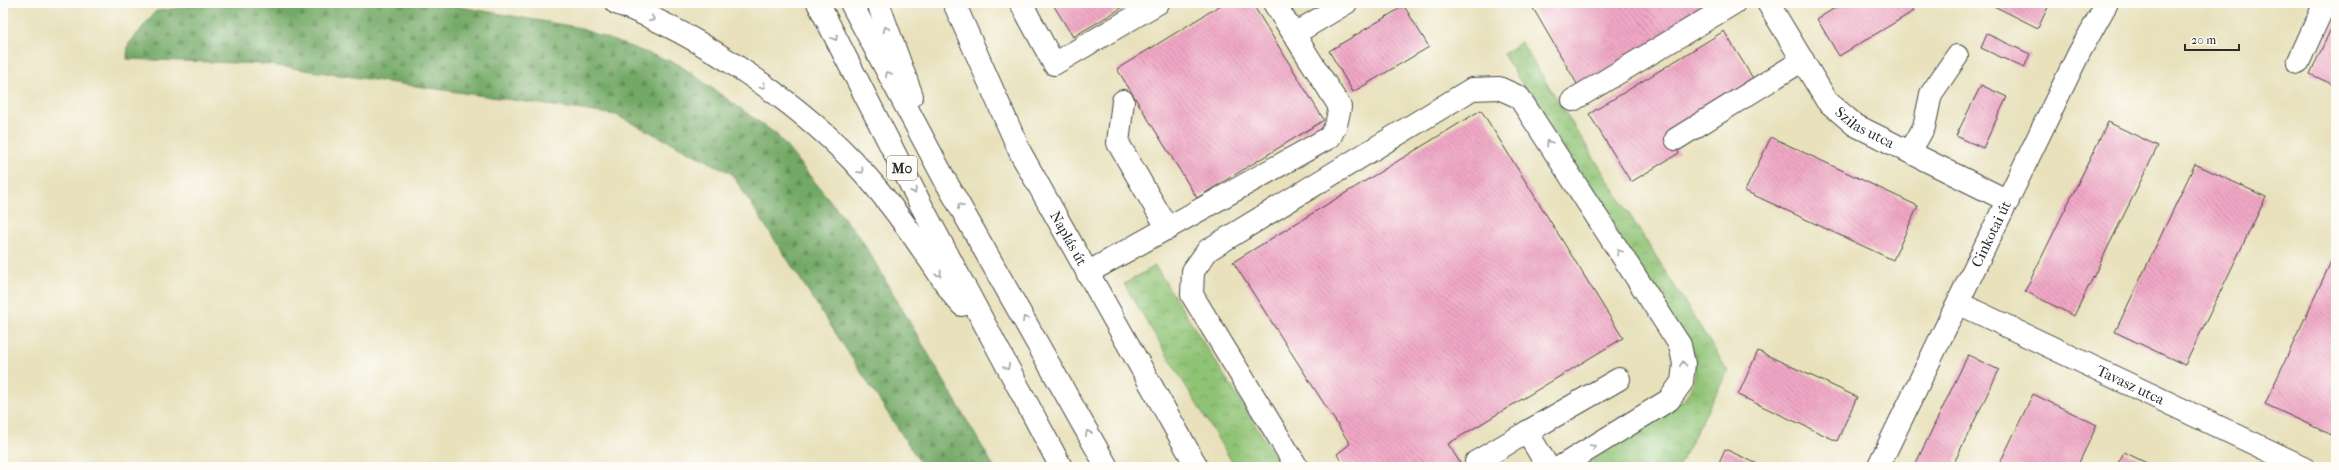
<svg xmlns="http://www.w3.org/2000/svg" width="2339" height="470" viewBox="0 0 2339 470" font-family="'IM FELL French Canon',serif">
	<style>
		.forest { fill: url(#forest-firs); stroke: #4f6a48 }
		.park { fill: url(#park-crowns); stroke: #5d7750 }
		.building { fill: url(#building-back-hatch) }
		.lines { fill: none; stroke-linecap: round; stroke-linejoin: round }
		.minor-casing { stroke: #474641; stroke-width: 24 }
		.highway-casing { stroke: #474641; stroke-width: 24 }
		.minor { stroke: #fff; stroke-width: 22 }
		.highway { stroke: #fff; stroke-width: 22 }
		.oneway { stroke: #a0a0a0 }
		.labels { text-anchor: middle; stroke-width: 3; stroke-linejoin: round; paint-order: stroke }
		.shield { fill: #fdfcf7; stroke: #6a6a68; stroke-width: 1 }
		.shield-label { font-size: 14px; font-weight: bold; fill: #2b2b2b }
		.street-label { font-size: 15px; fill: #2b2b2b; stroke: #fdfcf7 }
	</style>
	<defs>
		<pattern id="forest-firs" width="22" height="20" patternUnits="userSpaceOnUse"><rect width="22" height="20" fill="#73a966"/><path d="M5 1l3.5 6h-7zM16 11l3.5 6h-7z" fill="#5f8a54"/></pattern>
		<pattern id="park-crowns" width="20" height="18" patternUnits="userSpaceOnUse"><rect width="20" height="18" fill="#8fc375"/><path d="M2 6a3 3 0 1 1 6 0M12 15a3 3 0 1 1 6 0" fill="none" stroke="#759f60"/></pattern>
		<pattern id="building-back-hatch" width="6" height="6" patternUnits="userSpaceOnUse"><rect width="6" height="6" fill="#f0a7c5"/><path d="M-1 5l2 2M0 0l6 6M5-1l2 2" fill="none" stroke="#c388a0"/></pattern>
	</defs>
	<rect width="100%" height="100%" fill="#fdfcf7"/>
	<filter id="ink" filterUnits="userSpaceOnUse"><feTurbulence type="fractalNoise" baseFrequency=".025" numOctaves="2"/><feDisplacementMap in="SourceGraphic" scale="8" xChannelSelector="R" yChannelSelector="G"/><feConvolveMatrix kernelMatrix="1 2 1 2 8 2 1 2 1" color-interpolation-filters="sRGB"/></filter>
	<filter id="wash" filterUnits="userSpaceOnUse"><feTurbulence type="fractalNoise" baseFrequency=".012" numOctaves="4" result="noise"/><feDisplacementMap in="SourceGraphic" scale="16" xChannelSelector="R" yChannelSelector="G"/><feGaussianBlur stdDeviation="0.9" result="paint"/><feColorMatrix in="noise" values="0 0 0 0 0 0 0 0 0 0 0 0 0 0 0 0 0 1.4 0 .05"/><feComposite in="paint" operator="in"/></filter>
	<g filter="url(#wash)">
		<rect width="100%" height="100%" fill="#e8e1bc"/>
		<path class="forest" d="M216,3h196l49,4 115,20 102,37 98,70 86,106 132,227h-71l-192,-294 -115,-58 -353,-51 -136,-5 1,-14 28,-34z"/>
		<path class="park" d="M1521,42l207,329 -50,96h-101l108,-68c14,-25 13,-33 0,-58l-182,-287z
			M1155,266l127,201h-47l-111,-183z"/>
		<g id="blocks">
			<path class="building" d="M1052,3h78l-57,34z
				M1224,3h28l72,117 -127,78 -80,-129z
				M1530,3h168l8,13 -126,73z
				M1843,3h67l4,8 -75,45 -22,-37z
				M1988,3h62l-12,25z
				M1404,6l25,41 -76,45 -24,-41z
				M2336,18v68l-26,-12z
				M1724,31l30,49 -87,53 12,20 -48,29 -42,-68z
				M1987,34l43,20 -6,14 -43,-20z
				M1981,85l26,12 -24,51 -27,-12z
				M1481,110l142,228 -175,106 15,23h-119l-7,-13 13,-10 -117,-182z
				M2108,122l50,24 -84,170 -49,-25z
				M1771,137l147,69 -25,54 -148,-69z
				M2195,164l71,33 -81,168 -70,-33z
				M2336,251v186l-71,-33z
				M1758,351l99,46 -20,44 -99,-46z
				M1968,355l31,15 -47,97h-38z
				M2033,394l64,31 -20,42h-79z
				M1725,449l39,18h-47z
				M2124,452l31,15h-39z"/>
		</g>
	</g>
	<g filter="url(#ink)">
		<use href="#blocks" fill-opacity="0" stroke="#474641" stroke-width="1"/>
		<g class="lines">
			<g class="minor-casing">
				<g id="minor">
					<path id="s1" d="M954,3l67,151 176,313"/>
					<path d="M1021,3l33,61 104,-61"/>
					<path id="s2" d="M1768,3l59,98 28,24 153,76"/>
					<path d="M1294,34l52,-31"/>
					<path d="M2298,63l27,-60"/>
					<path d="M1573,100l161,-97"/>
					<path d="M1123,101l-5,42 50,86"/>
					<path d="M1676,139l127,-79"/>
					<path d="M1910,152l14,-25 7,-33 26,-38"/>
					<path d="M1087,273l243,-136 6,-12 4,-18 -66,-104"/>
					<path id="s3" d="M1958,303l345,164"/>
					<path d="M1527,432l92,-53"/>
					<path d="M1476,462l51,-30 21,35"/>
					<path d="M1297,467l-105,-172 1,-24 15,-21 264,-161 27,-1 20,9 161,248 4,19 -2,18 -13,18 -109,67"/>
					<path id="s4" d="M1878,467l201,-414 28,-50"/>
				</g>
			</g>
			<g class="highway-casing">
				<path id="highway" d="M616,3c82,30 188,103 246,168 35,39 63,82 92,125l8,9
					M818,3l103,202 140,262
					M851,3l94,177 162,287
					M878,3l34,93"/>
			</g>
			<use href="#minor" class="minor"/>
			<use href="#highway" class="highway"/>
		</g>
		<defs><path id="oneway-chevron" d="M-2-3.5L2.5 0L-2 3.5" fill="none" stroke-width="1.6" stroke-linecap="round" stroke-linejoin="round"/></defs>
		<g class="oneway">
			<use href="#oneway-chevron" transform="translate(652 19) rotate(26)"/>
			<use href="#oneway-chevron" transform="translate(886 29) rotate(-112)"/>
			<use href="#oneway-chevron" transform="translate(835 38) rotate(63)"/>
			<use href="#oneway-chevron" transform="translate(888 74) rotate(-120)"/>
			<use href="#oneway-chevron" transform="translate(763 86) rotate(36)"/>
			<use href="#oneway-chevron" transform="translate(1549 143) rotate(-123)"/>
			<use href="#oneway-chevron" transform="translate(861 171) rotate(47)"/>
			<use href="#oneway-chevron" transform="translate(914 191) rotate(63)"/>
			<use href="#oneway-chevron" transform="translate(960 206) rotate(-120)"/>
			<use href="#oneway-chevron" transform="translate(1619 252) rotate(-123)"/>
			<use href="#oneway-chevron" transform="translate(939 274) rotate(56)"/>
			<use href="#oneway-chevron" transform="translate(1025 319) rotate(-120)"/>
			<use href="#oneway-chevron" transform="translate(1683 364) rotate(-94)"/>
			<use href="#oneway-chevron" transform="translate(1007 367) rotate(62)"/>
			<use href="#oneway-chevron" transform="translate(1088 433) rotate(-119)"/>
			<use href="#oneway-chevron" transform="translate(1593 447) rotate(-31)"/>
		</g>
	</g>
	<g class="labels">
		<rect class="shield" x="887" y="156" width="30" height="24" rx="3"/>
		<g class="shield-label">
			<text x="902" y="173">M0</text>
		</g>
		<g class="street-label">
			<text dy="5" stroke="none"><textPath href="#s2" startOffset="161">Szilas utca</textPath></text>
			<text dy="5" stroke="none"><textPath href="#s4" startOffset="259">Cinkotai út</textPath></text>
			<text dy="5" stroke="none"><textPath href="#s1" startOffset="262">Naplás út</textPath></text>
			<text dy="5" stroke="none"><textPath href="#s3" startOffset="191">Tavasz utca</textPath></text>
		</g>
	</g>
	<rect width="2339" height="470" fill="none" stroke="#fdfcf7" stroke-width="16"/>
	<path d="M2185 44v6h54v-6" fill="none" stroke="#2b2b2b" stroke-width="2"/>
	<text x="2191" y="44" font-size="12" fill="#2b2b2b" stroke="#fdfcf7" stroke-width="3" paint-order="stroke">20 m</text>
</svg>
